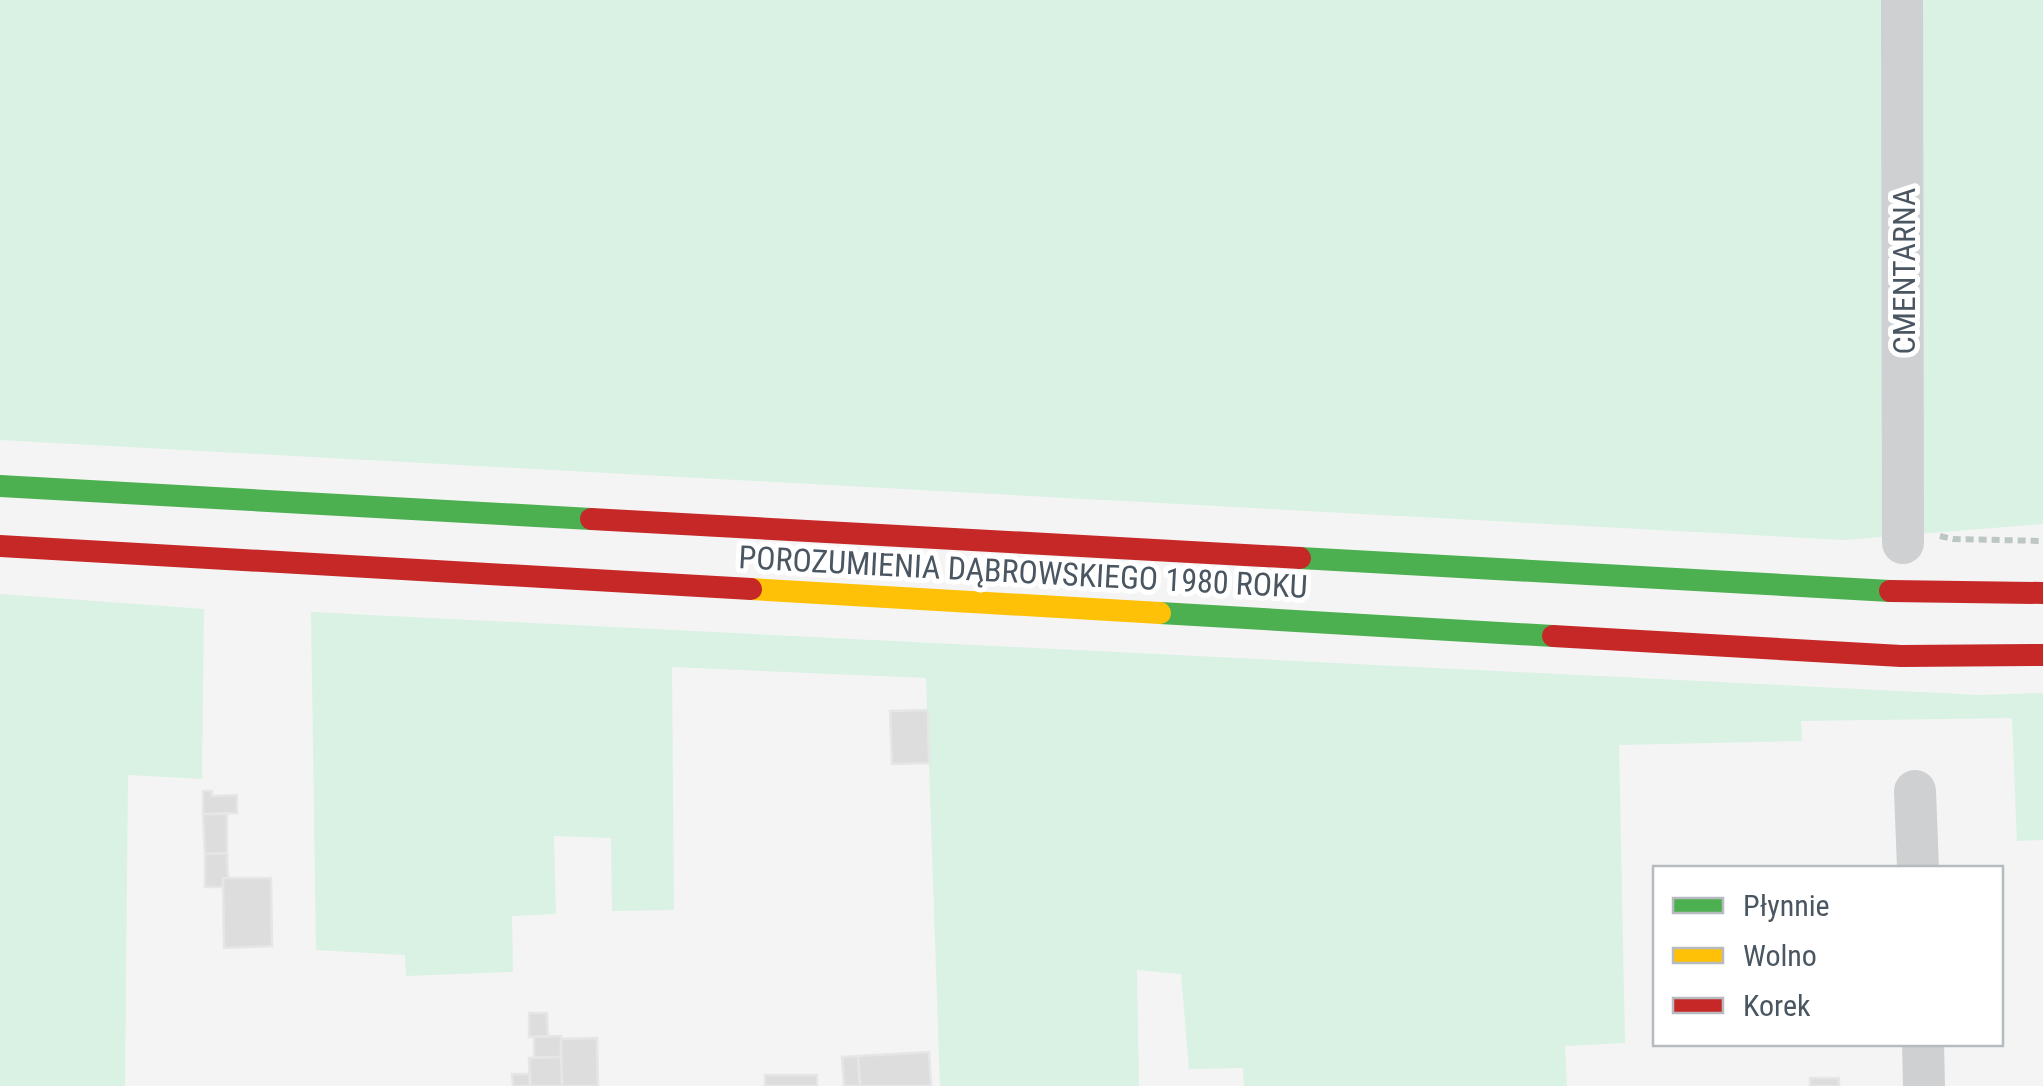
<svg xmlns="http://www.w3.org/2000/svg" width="2043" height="1086" viewBox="0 0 2043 1086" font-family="'Roboto Condensed',sans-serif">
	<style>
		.green { fill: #d9f2e3 }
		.building { fill: #ddddde; stroke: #e5e6e7; stroke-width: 2.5 }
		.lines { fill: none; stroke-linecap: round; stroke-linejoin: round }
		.path { stroke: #bcc7c4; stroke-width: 6; stroke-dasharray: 8 5; stroke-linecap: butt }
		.street { stroke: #ced0d2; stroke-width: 42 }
		.fast { stroke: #4caf50; stroke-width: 22 }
		.slow { stroke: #ffc107; stroke-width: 22 }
		.jam { stroke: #c62828; stroke-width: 22 }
		.labels { text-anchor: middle; stroke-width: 10; stroke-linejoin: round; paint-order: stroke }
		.street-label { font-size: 32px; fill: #4a5661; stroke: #fff }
	</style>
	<rect width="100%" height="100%" fill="#f4f4f4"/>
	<path class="green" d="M0,0h2043v524l-200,16 -1843,-100z
		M0,594l204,15 -2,170 -74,-4 -3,311h-125z
		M311,612l1669,83 63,-2v147l-26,1 -5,-123 -211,3 1,20 -183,4 6,298 -60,3 2,40h-323l-1,-18 -54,1 -8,-95 -44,-4 2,116h-199l-14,-408 -254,-11 2,243 -62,1 -1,-73 -57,-2 2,78 -44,2 1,56 -107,4 -1,-21 -89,-5z"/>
	<path class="building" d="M928,710l1,53 -37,1 -2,-53z
		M203,791h9v5l25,-1v18l-34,1z
		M203,814h24v39l-22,1z
		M227,853l1,25h-5v9h-18v-33z
		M223,878h48l1,68 -48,2z
		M529,1013h18l1,23 -19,1z
		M561,1036v21h-27v-20z
		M597,1038l1,48h-36l-1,-47z
		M929,1052l2,34h-71l-2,-30z
		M858,1056l2,30h-16l-2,-29z
		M561,1057l1,29h-32l-1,-28z
		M512,1074h18v12h-17z
		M765,1075h52v11h-52z
		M1810,1078h29v8h-29z"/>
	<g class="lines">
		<path class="path" d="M1940,536l13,3 90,2"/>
		<path class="street" d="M1902,0l1,543
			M1915,791l3,77
			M1923,1044l1,42"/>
		<path class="fast" d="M0,486l591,33
			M1300,558l590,33
			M1160,613l393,23"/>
		<path class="slow" d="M751,589l409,24"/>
		<path class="jam" d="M591,519l709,39
			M0,546l751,43
			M1890,591l153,2
			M1553,636l348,20 142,-1"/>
	</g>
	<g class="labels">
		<g class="street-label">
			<text transform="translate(1904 271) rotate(-90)" y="11">CMENTARNA</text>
			<text transform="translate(1023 572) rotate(3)" y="11">POROZUMIENIA DĄBROWSKIEGO 1980 ROKU</text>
		</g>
	</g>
	<rect x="1653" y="866" width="350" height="180" fill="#ffffff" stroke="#b7bbc0" stroke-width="2.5"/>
	<rect x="1673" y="898" width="50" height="15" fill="#4caf50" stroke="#b7bbc0" stroke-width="2.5"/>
	<text x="1743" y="916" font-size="30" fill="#4a5661">Płynnie</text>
	<rect x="1673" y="948" width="50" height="15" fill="#ffc107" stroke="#b7bbc0" stroke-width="2.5"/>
	<text x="1743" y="966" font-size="30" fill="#4a5661">Wolno</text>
	<rect x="1673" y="998" width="50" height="15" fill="#c62828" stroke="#b7bbc0" stroke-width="2.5"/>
	<text x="1743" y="1016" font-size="30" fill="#4a5661">Korek</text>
</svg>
